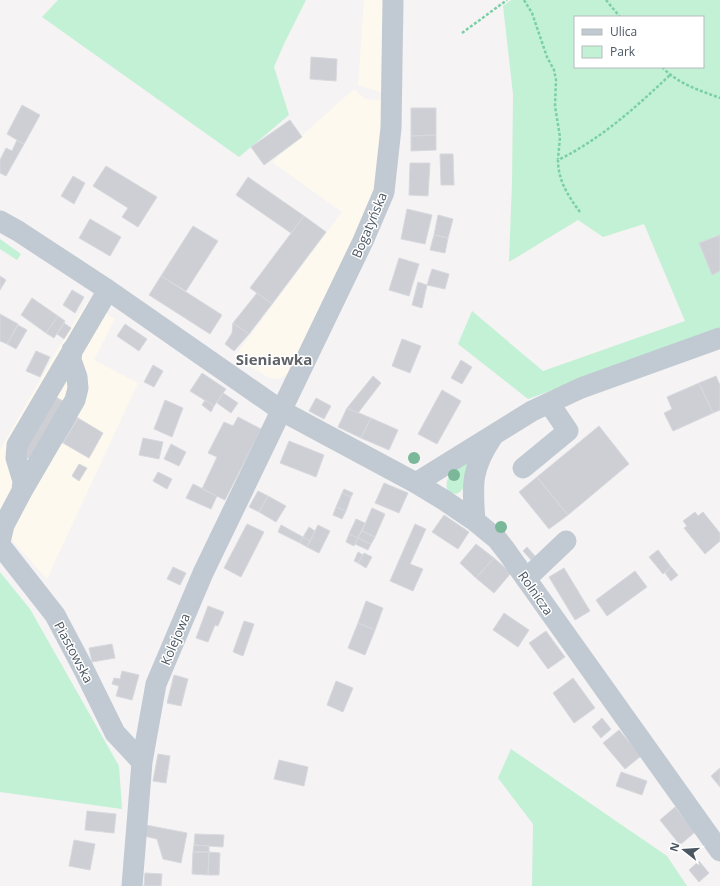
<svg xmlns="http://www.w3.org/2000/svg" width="720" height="886" viewBox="0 0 720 886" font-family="'Open Sans',sans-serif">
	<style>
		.commercial { fill: #fdf9ef }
		.green { fill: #c3f1d5; fill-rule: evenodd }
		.building { fill: #cdcfd5; stroke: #d7d9de }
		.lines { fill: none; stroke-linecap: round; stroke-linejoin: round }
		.path { stroke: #7ad0a6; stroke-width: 2.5; stroke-dasharray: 3 2; stroke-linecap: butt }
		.minor { stroke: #c1cad2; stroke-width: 21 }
		.tree { fill: #7bb799 }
		.labels { text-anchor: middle; stroke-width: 3; stroke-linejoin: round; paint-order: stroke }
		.street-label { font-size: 13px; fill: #4a5661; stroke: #fff }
		.quarter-label { font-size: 15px; font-weight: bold; fill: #5f6368; stroke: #fff }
	</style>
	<rect width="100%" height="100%" fill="#f5f3f3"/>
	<path class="commercial" d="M364,0h39v68l-20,25 -25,-8z
		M354,89l11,10 17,1 -4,93 -87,178 -9,7 -9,1 -7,-3 -32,-19 108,-145 -70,-50z
		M87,302l28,17 -21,41 44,23 -91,196 -47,-52v-77l57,-100z"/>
	<path class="green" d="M58,0h248l-22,44 -10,23 15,48 -50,42 -197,-140z
		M511,0h209v329l-192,70 -70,-55 14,-33 71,60 142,-50 -41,-97 -41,13 -25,-17 -69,42 3,-79 1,-89 -10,-88zM575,17h128v50h-128z
		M0,239l21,15 -4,6 -17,-11z
		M471,456c-2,11 -5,50 -24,34 -3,-16 12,-25 24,-34z
		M0,572l30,37 89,157 3,43 -122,-17z
		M511,749l156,107 20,30h-155l1,-62 -35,-46z"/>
	<path class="building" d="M311,57l26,2 -1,22 -26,-2z
		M22,105l18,10 -16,29 -17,-10z
		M411,108h25v27l-25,1z
		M290,120l12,17 -38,28 -13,-18z
		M436,135v15l-25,1v-15z
		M17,140l7,4 -18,32 -6,-3v-13l6,-12 6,3z
		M440,154h13l1,31h-13z
		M410,163h20l-2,33 -19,-1z
		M106,166l51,31 -19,30 -16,-10 6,-9 -35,-22z
		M73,176l12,7 -11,21 -13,-8z
		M248,177l56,39 -13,17 -55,-38z
		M407,209l25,6 -7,29 -24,-5z
		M438,215l15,4 -5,19 -14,-3z
		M304,216l22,16 -54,72 -22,-16z
		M90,219l31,18 -11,19 -31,-18z
		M193,226l25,15 -32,50 -25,-15z
		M434,235l14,3 -3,15 -15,-3z
		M720,235v36l-8,4 -13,-32z
		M399,258l20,6 -10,32 -20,-6z
		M432,269l17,5 -4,15 -18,-4z
		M0,276l6,4 -6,10z
		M161,276l61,39 -12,19 -61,-39z
		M418,282l9,3 -5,23 -10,-3z
		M72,290l12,7 -9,16 -12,-8z
		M257,293l15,11 -23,30 -16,-11z
		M32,298l26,18 -12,17 -25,-18z
		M0,314l18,10 -11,20 -7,-3z
		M58,316l7,5 -11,17 -8,-5z
		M64,323l7,5 -7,11 -7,-5z
		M233,323l16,11 -15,17 -9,-7 7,-11z
		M125,324l22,15 -8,12 -22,-15z
		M18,325l9,5 -11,19 -9,-5z
		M402,339l19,7 -11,27 -18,-7z
		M36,351l14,6 -10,20 -14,-6z
		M461,360l11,7 -10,17 -11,-6z
		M153,365l10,6 -9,16 -10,-5z
		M202,373l24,16 -12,17 -24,-15z
		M373,376l8,7 -23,30 -11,-5z
		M716,376l4,9v25l-7,3 -14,-30z
		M699,383l14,30 -40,18 -9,-18 8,-4 -5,-12z
		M442,390l19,11 -24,43 -19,-10z
		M223,393l15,10 -7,10 -14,-10z
		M50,394l15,8 -4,7 17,9 -15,25 -16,-9 -15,27 -14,-9z
		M316,398l15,8 -7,13 -15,-8z
		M165,400l18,8 -11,29 -18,-8z
		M205,400l9,6 -3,6 -9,-7z
		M347,408l24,10 -10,20 -23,-11z
		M238,417l23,12 -36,71 -23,-11 15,-32 -9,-4 16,-31 9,4z
		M78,418l25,15 -14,25 -26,-15z
		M371,418l27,12 -9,20 -28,-12z
		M599,426l30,38 -61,51 -31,-38z
		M143,438l20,4 -4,17 -20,-4z
		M289,441l35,14 -8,22 -36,-14z
		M171,444l15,8 -7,14 -15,-7z
		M79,464l8,4 -8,13 -7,-5z
		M158,472l14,7 -5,10 -14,-8z
		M537,477l31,38 -19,14 -30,-37z
		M384,483l24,10 -9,20 -24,-10z
		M193,484l24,12 -6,13 -25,-11z
		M344,489l9,4 -2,4 -9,-4z
		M258,491l10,5 -9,16 -10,-5z
		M342,493l9,4 -5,14 -10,-4z
		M268,496l18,10 -10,16 -17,-10z
		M336,507l10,4 -4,8 -9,-4z
		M372,508l13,6 -10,23 -13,-6z
		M695,512l3,4 5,-4 17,21v8l-15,13 -21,-26 3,-2 -4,-5z
		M444,515l25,17 -11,17 -26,-17z
		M356,519l9,4 -7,15 -9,-4z
		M247,524l17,8 -23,45 -17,-9z
		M415,524l11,5 -16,35 13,5 -10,22 -23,-10z
		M281,525l22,12 -3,6 -22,-11z
		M318,525l12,6 -11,22 -12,-6z
		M309,527l6,4 -5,10 -7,-4z
		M362,531l13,6 -4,7 -13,-6z
		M349,534l9,4 -4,8 -8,-4z
		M303,537l7,4 -3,6 -7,-4z
		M358,538l13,6 -3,6 -13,-6z
		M476,544l18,14 -18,20 -16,-15z
		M527,547l8,9 -4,4 -8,-9z
		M658,550l13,17 -8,7 -14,-17z
		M358,552l5,3 -5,8 -4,-2z
		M364,553l8,4 -6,11 -8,-5z
		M494,558l17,15 -17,20 -18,-15z
		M173,567l13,6 -6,12 -13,-6z
		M671,567l7,8 -7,6 -6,-8z
		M564,568l26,43 -15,9 -26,-43z
		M635,571l12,16 -40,29 -11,-16z
		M366,601l17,7 -8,22 -17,-7z
		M208,606l16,6 -6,14 -3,-1 -7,17 -12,-4z
		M504,613l25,17 -11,17 -25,-17z
		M244,621l10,3 -11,32 -10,-4z
		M358,623l17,7 -10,25 -17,-7z
		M546,631l19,26 -17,12 -19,-26z
		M112,644l3,14 -23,4 -3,-14z
		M122,671l17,4 -7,25 -16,-4 3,-10 -7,-2 2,-6 6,1z
		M174,675l14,4 -7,27 -14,-3z
		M573,678l22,30 -21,15 -21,-30z
		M336,681l17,7 -10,24 -16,-7z
		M602,718l9,11 -10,9 -9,-11z
		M619,730l22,26 -16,13 -22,-26z
		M158,754l12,2 -4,27 -13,-2z
		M279,760l29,7 -4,19 -30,-7z
		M720,768v19l-9,-11z
		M621,772l26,9 -5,14 -26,-9z
		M675,807l20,25 -15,13 -20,-25z
		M87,811l29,3 -2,19 -29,-3z
		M146,825l41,8 -6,30 -18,-4 -6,-20 -13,-3z
		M195,834l29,1 -1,12 -29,-2z
		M74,840l21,4 -5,26 -21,-4z
		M194,845l15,1v6h-16z
		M193,852h16l-1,23 -16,-1z
		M209,852l11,1 -1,22h-11z
		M699,861l10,12 -10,9 -10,-12z
		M145,873l17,1 -1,12h-17z"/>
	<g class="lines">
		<path class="path" d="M524,0l8,13 15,44 7,13 2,10 -1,26 5,31 -2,22
			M606,0l14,17
			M462,33l45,-33
			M662,67c16,17 37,23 58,31
			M580,212c-12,-16 -22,-32 -22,-52 43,-21 77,-52 112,-85"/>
		<path class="minor" d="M0,221l18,10 90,59 174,121 134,72 28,17 31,21 22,18 10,13 213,299
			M523,468l45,-37 -19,-28
			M416,483l116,-72 49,-23 139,-50
			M22,491l1,-10 -7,-23 1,-13 91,-155
			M475,521c-3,-37 -4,-53 18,-85
			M0,542l4,-17 18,-34 53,-91 3,-12 -1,-11 -6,-17 1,-10
			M0,545l55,70 29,55 31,63 27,29
			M526,579l40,-38
			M132,886l10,-124 14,-78 47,-111 160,-332 21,-49 7,-64 2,-128"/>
	</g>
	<g class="tree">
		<circle cx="414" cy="458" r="6"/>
		<circle cx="454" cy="475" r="6"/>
		<circle cx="501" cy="527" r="6"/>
	</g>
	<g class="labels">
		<g class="street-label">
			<text transform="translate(369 225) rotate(-67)" y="5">Bogatyńska</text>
			<text transform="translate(536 593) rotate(55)" y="5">Rolnicza</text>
			<text transform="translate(175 639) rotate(-67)" y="5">Kolejowa</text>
			<text transform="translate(74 652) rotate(62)" y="5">Piastowska</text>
		</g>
		<g class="quarter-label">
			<text x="274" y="365">Sieniawka</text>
		</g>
	</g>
	<rect x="574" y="16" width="130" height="52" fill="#ffffff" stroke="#b7bbc0"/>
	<rect x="582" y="29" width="20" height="6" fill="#c1cad2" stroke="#b7bbc0"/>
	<text x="610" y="36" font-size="12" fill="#4a5661">Ulica</text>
	<rect x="582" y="46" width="20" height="12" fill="#c3f1d5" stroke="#b7bbc0"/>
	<text x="610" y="56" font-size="12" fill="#4a5661">Park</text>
	<g transform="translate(684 850) rotate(287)" stroke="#ffffff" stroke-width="3" paint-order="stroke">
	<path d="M0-3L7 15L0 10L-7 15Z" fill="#4a5661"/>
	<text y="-6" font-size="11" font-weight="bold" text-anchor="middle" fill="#4a5661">N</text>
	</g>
</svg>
